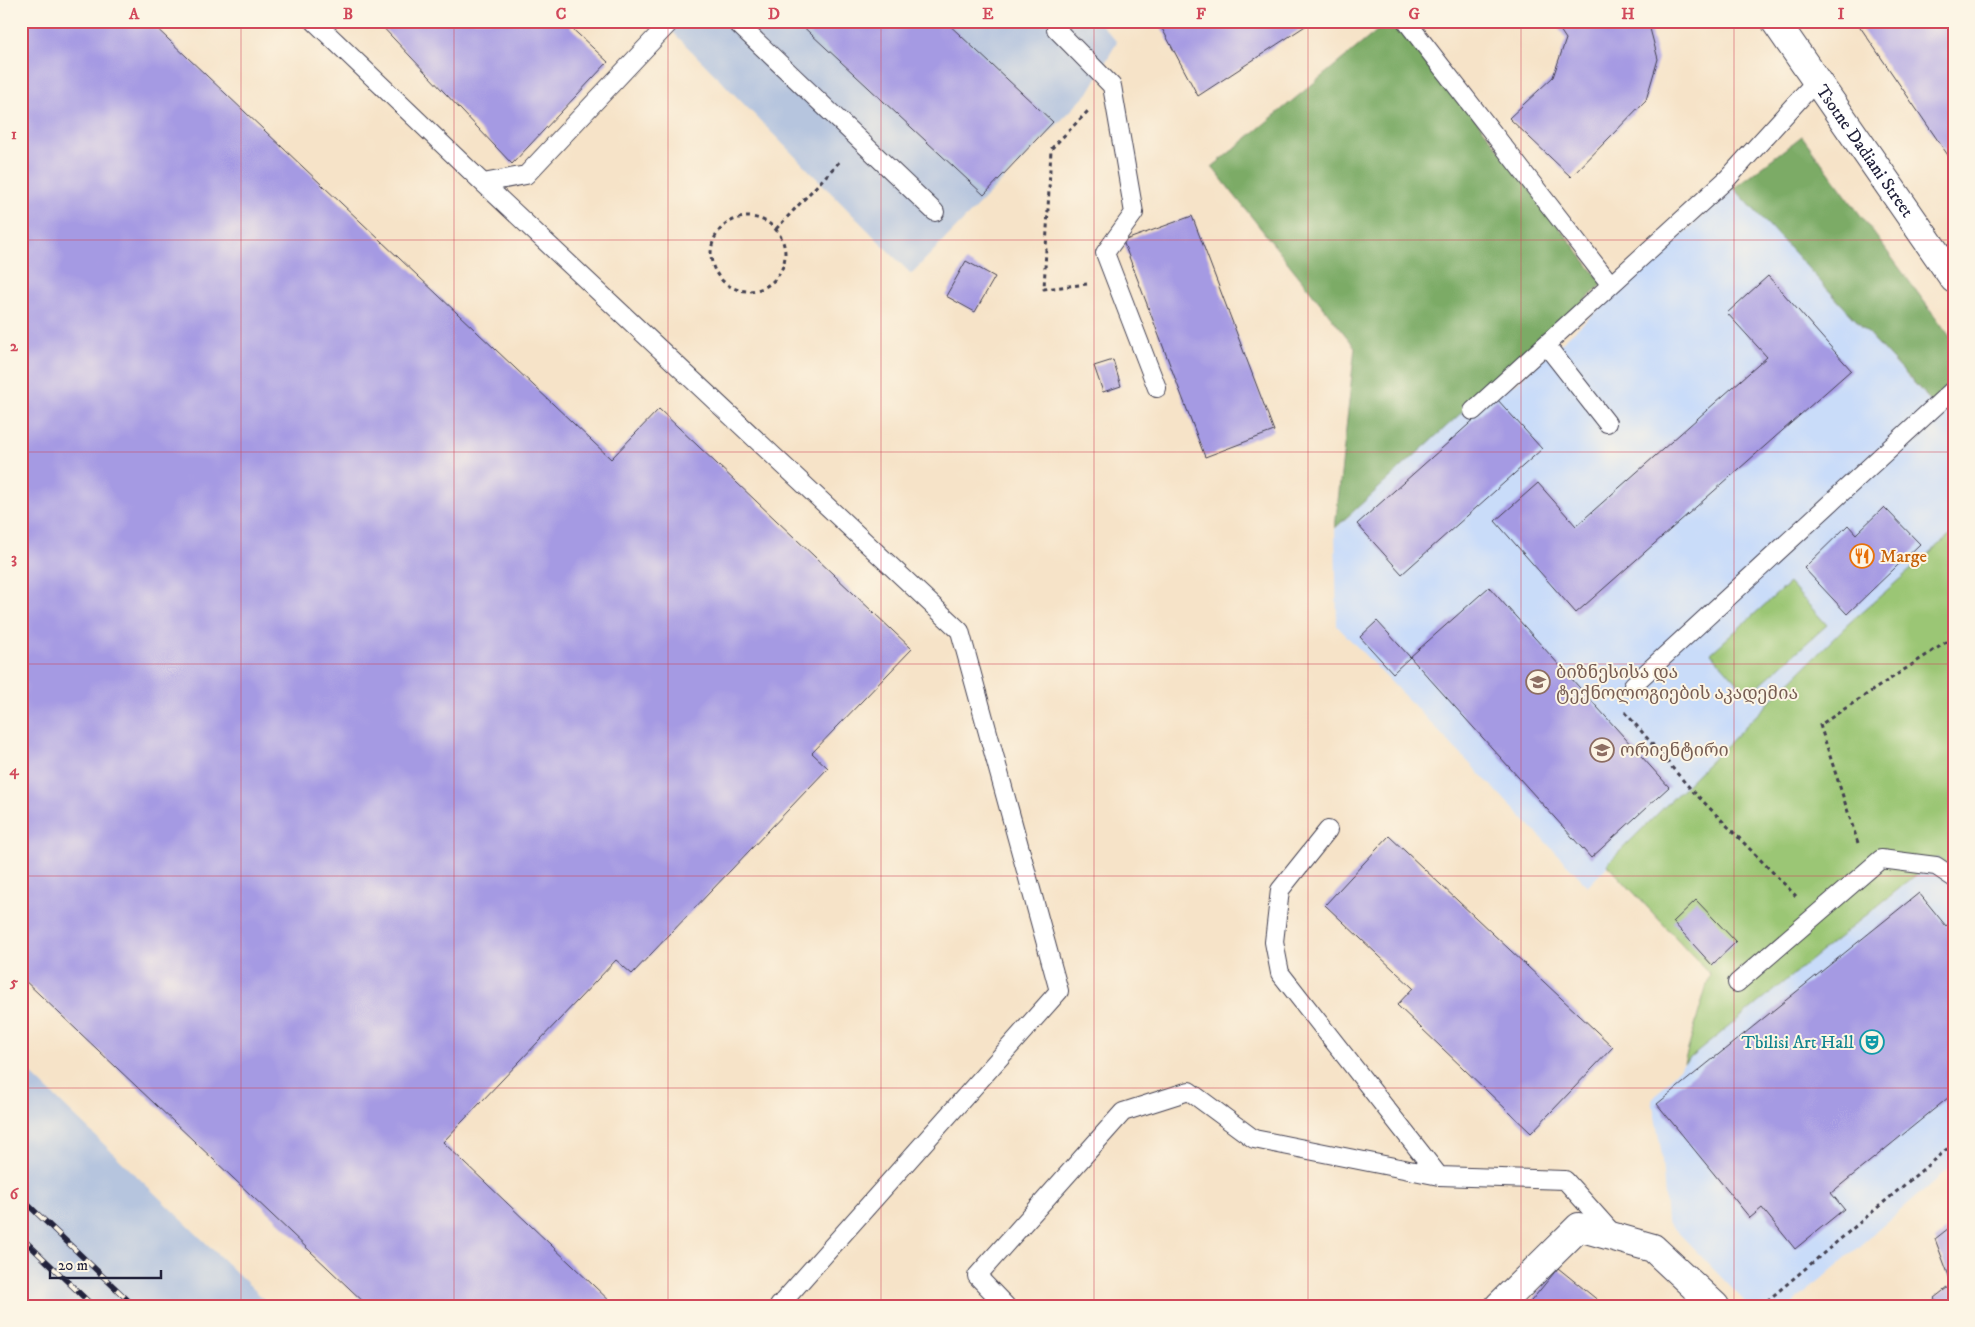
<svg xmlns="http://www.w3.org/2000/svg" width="1975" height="1327" viewBox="0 0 1975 1327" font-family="'IM FELL DW Pica','Noto Serif Georgian',serif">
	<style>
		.built { fill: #c9dcf9 }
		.industrial { fill: #b6c5de }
		.green { fill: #9bc674; stroke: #5e7458 }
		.forest { fill: #7cab66; stroke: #4f6650 }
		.building { fill: #a59ae3 }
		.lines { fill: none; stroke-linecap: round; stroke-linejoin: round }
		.service-casing { stroke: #423f50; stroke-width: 20 }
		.minor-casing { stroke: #423f50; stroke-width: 30 }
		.primary-casing { stroke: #423f50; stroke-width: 30 }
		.path { stroke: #423f50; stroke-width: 3; stroke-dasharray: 4 4; stroke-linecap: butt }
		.service { stroke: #fff; stroke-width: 18 }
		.minor { stroke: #fff; stroke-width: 28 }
		.primary { stroke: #fff; stroke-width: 28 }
		.rail-casing { stroke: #22223b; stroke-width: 5.5 }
		.rail { stroke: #fcf5e5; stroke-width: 4; stroke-dasharray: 11; stroke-linecap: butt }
		.grid { fill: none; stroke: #d1495b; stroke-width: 1; stroke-opacity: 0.55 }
		.labels { text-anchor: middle; stroke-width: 4; stroke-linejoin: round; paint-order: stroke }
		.street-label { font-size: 18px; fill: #22223b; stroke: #fcf5e5 }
		.food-label { font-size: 18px; fill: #c56008; stroke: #fcf5e5; text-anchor: start }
		.education-label { font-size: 18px; fill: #785e54; stroke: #fcf5e5; text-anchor: start }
		.culture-label { font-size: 18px; fill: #0d838f; stroke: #fcf5e5; text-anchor: end }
		.neatline { fill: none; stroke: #d1495b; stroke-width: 2 }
		.grid-label { font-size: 16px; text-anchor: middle; font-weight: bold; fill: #d1495b }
	</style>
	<rect width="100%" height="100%" fill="#fcf5e5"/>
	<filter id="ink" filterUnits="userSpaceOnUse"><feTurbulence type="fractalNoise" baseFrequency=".02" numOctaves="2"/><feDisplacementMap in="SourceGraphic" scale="10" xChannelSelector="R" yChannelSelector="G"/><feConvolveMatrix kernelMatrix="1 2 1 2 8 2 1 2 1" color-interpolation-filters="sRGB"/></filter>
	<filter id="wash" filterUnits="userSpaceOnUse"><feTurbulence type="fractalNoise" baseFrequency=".0096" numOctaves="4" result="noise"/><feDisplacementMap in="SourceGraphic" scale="20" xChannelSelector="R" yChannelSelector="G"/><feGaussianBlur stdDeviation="1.12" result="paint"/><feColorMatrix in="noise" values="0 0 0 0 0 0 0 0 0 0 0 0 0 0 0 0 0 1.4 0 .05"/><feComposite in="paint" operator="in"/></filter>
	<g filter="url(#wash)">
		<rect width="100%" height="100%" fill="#f6e3c8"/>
		<path class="built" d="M1734,188l206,224 14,-12v132l-106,92 -260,262 -251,-260 -2,-97 165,-154 13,11z
			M1939,857l15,18v289l-164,142h-41l-82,-85 -6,-71 -9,-50 32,-37z"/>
		<path class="industrial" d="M662,21h436l19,21 -29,51 -177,181z
			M21,1064l250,242h-250z"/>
		<path class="green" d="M1954,532v343l-16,-18 -254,206 26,-89 -103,-110 241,-240z
			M1789,583l38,42 -79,70 -37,-42z"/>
		<path class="forest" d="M1389,21h11l203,263 -268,244 20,-181 -143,-180z
			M1802,136l152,206v58l-13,12 -207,-224z"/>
		<g id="blocks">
			<path class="building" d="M21,21h128l462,438 48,-50 253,240 -100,104 16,15 -196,206 -16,-14 -173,182 172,164h-247l-347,-329z
				M377,21h187l44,41 -96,102z
				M797,21h148l108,101 -69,73z
				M1158,21h155l-115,75z
				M1554,21h94l10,38 -12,41 -75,77 -62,-59 44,-41 13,-38z
				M1856,21h91l7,10v133z
				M1192,216l82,215 -69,26 -82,-216z
				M966,261l29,16 -20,35 -29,-16z
				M1768,276l83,94 -275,243 -81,-92 43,-38 38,43 191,-169 -40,-44z
				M1113,360l8,26 -18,6 -9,-26z
				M1497,399l45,50 -140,125 -45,-50z
				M1884,507l36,37 -73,70 -43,-46 44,-43 8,9z
				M1489,587l180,200 -78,71 -181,-201z
				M1377,621l33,36 -17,16 -33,-36z
				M1389,836l224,211 -82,86 -134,-128 16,-17 -88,-83z
				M1919,893l27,33 6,-5 2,2v170l-123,100 13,16 -49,40 -33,-41 -12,10 -93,-114z
				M1696,900l40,42 -24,23 -39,-43z
				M1954,1224v82h-14l-6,-8 18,-14 -17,-45z
				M1558,1268l47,38h-78z"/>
		</g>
	</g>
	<g filter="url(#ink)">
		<use href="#blocks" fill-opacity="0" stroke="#423f50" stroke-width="1"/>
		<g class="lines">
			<g class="service-casing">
				<path id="service" d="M314,21l169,162 43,-8 145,-154
					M735,21l200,191
					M1062,21l-6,8 56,57 22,127 -29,40 52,135
					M1406,21l205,264
					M483,183l477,448 99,360 -280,315
					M1546,345l61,78
					M1473,411l254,-232 89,-98
					M1633,685l321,-296
					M1328,830l-48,60 -6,52 6,31 159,203
					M1737,983l144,-124 55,7 18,12
					M1006,1306l-29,-30 146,-164 66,-21 65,48 185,37 126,4 50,56"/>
			</g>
			<g class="minor-casing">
				<path id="minor" d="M1499,1306l80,-79 74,21 62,58"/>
			</g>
			<g class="primary-casing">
				<g id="primary">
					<path id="s1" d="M1775,21l179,258"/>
				</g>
			</g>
			<path class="path" d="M711 254a37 37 0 1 1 74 0a37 37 0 1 1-74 0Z
				M776,229l65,-69
				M1087,284l-43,5 7,-140 37,-38
				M1625,712l62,73 109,111
				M1858,843l-38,-118 134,-88
				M1761,1306l193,-163"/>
			<use href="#service" class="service"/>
			<use href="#minor" class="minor"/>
			<use href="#primary" class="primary"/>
			<g class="rail-casing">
				<path id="rail" d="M21,1198l113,108
					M21,1237l72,69"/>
			</g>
			<use href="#rail" class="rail"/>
		</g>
	</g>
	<path class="grid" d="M241,21v1285M454,21v1285M668,21v1285M881,21v1285M1094,21v1285M1308,21v1285M1521,21v1285M1734,21v1285M21,240h1933M21,452h1933M21,664h1933M21,876h1933M21,1088h1933"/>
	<defs>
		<g id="restaurant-ring" transform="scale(1.25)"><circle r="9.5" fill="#fcf5e5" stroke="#e8710a" stroke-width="1.5"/><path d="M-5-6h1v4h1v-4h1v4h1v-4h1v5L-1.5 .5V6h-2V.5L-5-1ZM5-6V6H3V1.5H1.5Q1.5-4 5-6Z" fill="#e8710a"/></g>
		<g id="university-ring" transform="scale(1.25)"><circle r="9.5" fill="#fcf5e5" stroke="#8d6e63" stroke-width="1.5"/><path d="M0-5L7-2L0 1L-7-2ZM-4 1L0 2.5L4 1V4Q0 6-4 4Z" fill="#8d6e63"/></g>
		<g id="theatre-ring" transform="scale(1.25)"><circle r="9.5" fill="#fcf5e5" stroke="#0f9aa8" stroke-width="1.5"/><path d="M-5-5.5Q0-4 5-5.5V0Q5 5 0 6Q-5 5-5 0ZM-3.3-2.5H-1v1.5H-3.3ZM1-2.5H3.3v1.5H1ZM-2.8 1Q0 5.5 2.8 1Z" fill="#0f9aa8"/></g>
	</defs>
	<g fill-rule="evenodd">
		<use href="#restaurant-ring" x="1862" y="556"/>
		<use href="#university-ring" x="1538" y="682"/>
		<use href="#university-ring" x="1602" y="750"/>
		<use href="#theatre-ring" x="1872" y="1042"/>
	</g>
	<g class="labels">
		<g class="street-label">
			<text dy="6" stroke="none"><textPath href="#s1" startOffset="158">Tsotne Dadiani Street</textPath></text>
		</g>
		<g class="food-label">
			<text x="1880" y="562">Marge</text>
		</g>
		<g class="education-label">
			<text x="1556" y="678">ბიზნესისა და<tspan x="1556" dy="21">ტექნოლოგიების აკადემია</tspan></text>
			<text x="1620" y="756">ორიენტირი</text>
		</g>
		<g class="culture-label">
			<text x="1854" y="1048">Tbilisi Art Hall</text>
		</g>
	</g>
	<rect width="1975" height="1327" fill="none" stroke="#fcf5e5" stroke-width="55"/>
	<path d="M50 1270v8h111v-8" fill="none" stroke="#22223b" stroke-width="2.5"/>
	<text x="58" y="1270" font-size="15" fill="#22223b" stroke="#fcf5e5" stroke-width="4" paint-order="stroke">20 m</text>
	<rect x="28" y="28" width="1920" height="1272" class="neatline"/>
	<g class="grid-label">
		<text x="134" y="19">A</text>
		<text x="348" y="19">B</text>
		<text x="561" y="19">C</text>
		<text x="774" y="19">D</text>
		<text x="988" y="19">E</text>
		<text x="1201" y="19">F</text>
		<text x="1414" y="19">G</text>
		<text x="1628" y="19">H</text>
		<text x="1841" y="19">I</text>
		<text x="14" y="139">1</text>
		<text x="14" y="351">2</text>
		<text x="14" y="563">3</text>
		<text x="14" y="775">4</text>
		<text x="14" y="987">5</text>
		<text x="14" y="1199">6</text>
	</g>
</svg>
